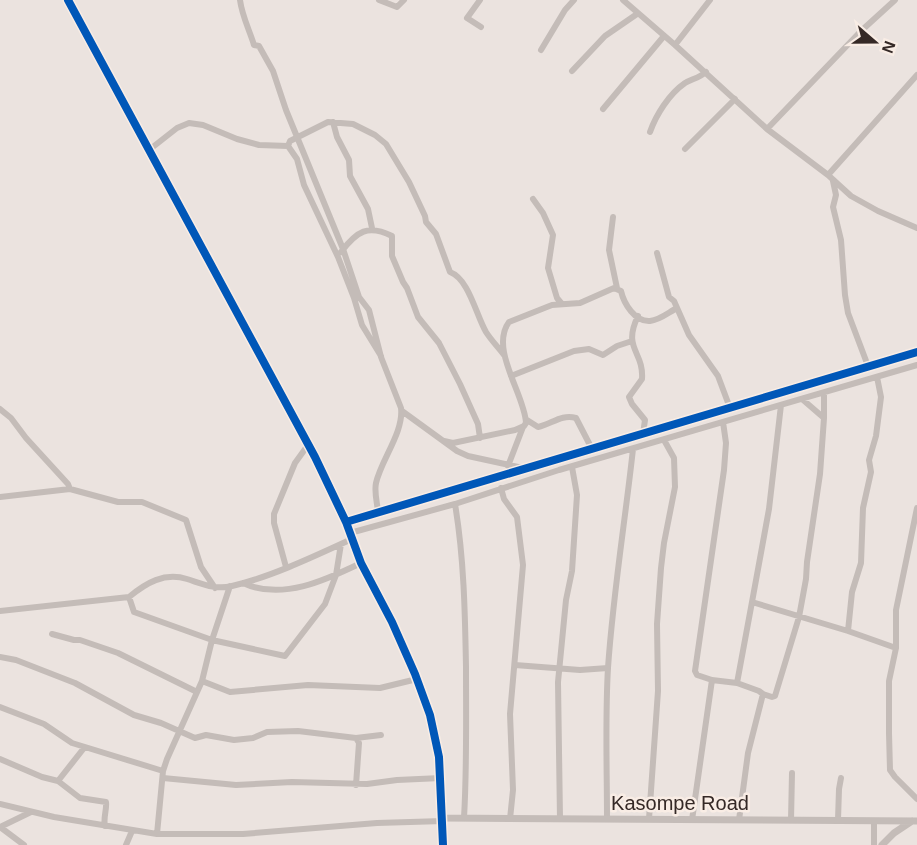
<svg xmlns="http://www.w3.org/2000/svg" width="917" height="845" viewBox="0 0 917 845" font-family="Arial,sans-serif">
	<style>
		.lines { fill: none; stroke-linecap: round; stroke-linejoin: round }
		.minor { stroke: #c4bcb8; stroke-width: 6 }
		.tertiary { stroke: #c4bcb8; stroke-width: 7 }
		.cycleway-casing { stroke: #f9ede5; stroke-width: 11 }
		.cycleway { stroke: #0057b8; stroke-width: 8 }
		.labels { text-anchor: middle; stroke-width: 5; stroke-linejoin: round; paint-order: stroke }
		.street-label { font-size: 20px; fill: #352926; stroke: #f9ede5 }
	</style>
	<rect width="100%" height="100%" fill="#ebe3df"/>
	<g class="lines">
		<path class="minor" d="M68,0l240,445 38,77 571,-170
			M240,0c2,16 9,29 14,45l5,1 14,25 13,39 57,139 16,48 10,13 12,47 20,51c3,24 -20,52 -25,75 -2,9 1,19 2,28
			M379,0l18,7 7,-7
			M480,0l-13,18 14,9
			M623,0l52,45 92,84 61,46 23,21 27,15 39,17
			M675,45l35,-45
			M541,50l24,-40 9,-10
			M572,71l33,-35 32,-22
			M603,109l61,-73
			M333,122l4,15 12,23 1,16 18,33 4,19
			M767,129l94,-98 34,-31
			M650,132c6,-17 19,-38 35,-49 7,-4 14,-5 21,-11
			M288,146l2,-5 38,-19 25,2 22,11 11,9 23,38 16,34 1,6 10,12 14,38c19,7 26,43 36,60 5,8 12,15 18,23
			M685,149l50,-50
			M149,150l28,-22 12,-5 14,2 34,14 22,6 29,1 9,13 7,26 34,72 16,41 8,27 19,31
			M828,175l89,-100
			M833,181l3,14 -3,12 8,33 4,55 3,18 20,53
			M533,199l10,14 10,22 -5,33 9,30 5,6
			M613,217l-4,33 8,38
			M341,252c16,-21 27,-28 51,-16v20l11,26 4,6 11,29 21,26 21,41 18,40 2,14
			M657,253l12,44 5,4 15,34 29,41 12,32
			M638,316c-16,33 6,35 4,63l-13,18 3,7 13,16 -2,14
			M511,376l63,-25 15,-2 14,6 14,-9 15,-5
			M877,377l4,20 -5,39 -7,24 2,12 -8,36 -2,55 -9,29 -4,39 48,17
			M0,409l11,9 15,20 42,46 2,5 48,13h24l44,18 15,47 14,21
			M402,411l55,40 11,5 55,12
			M824,418v-25
			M527,420l11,7c14,-3 23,-13 38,-9l16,31
			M444,441l9,2 62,-13 9,-4 2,-3c-1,-28 -37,-74 -17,-101l43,-17 28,-2 34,-15 7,3c3,13 14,31 29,30 10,-1 19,-9 27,-13
			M508,466l15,-39
			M501,488l3,11 13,18 6,48 -13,149 3,76 -3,29
			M0,497l70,-8
			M455,504c9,54 10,108 11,163 0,51 1,101 -2,151
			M917,508l-21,102v38l-7,33v52l1,37 5,7 22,22
			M350,533l105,-29 104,-34 358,-105
			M286,567l-12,-44v-9l21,-51 13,-18
			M243,583c39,18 83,-3 118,-20
			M129,597l5,15 78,28 73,16 40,-52 11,-29 5,-31
			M752,602l17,-93 12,-104
			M0,611l129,-14c17,-14 35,-25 58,-18 16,5 28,11 45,7 39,-9 83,-30 120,-47
			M52,634l22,6h6l38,13 79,39
			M0,657l16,3 59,23 59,32 27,8 34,15 11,-3 28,5 19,-2 14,-6 31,-1 58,7 3,5 -3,42
			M515,665l65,5 28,-2
			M712,680l25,3 15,-81 96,29
			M202,681l28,11 78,-7 72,3 37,-9
			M737,683l22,8 4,3 -15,59 -9,67
			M763,694l9,3 3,-1 24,-79 7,-38 1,-17 13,-88 4,-56 -22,-19
			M0,707l44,17 28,19 91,28
			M356,738l25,-3
			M0,759l42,18 16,4 22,17 26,4c1,8 -3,15 -1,24
			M163,778l73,7 56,-3 75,2 30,-4 44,-2
			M58,781l26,-33
			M0,804l54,13 103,17h86l134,-11 66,-2
			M560,819l-2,-137 8,-82 6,-29 5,-76 -5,-28
			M607,819c0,-51 -2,-101 1,-151 5,-74 17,-146 25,-219
			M649,819l9,-128 -1,-67 4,-56 3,-25 11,-56 -1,-29 -10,-18
			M692,820l20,-140 -15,-5 -2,-4 29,-201 2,-27 -3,-21
			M791,820l1,-47
			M838,820l1,-31 2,-11
			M0,827l31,-15
			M0,827l24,18
			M157,834l6,-63 4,-12 35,-78 10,-41 18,-54
			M126,845l6,-14
			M443,845v-26
			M874,845v-24"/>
		<path class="tertiary" d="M346,522c23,66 64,124 84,192 10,34 11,69 13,104l474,3
			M882,845l12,-12 18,-12"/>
		<g class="cycleway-casing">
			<path id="cycleway" d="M68,0l247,457 31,65 15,41 31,59 23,52 15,41 9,42 4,88
				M346,522l571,-170"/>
		</g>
		<use href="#cycleway" class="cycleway"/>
	</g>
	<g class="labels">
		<g class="street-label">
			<text x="680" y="810">Kasompe Road</text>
		</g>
	</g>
	<g transform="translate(875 42) rotate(110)" stroke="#f9ede5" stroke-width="4.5" paint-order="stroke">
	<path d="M0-4.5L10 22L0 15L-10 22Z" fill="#352926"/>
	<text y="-9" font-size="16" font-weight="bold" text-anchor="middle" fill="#352926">N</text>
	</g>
</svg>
